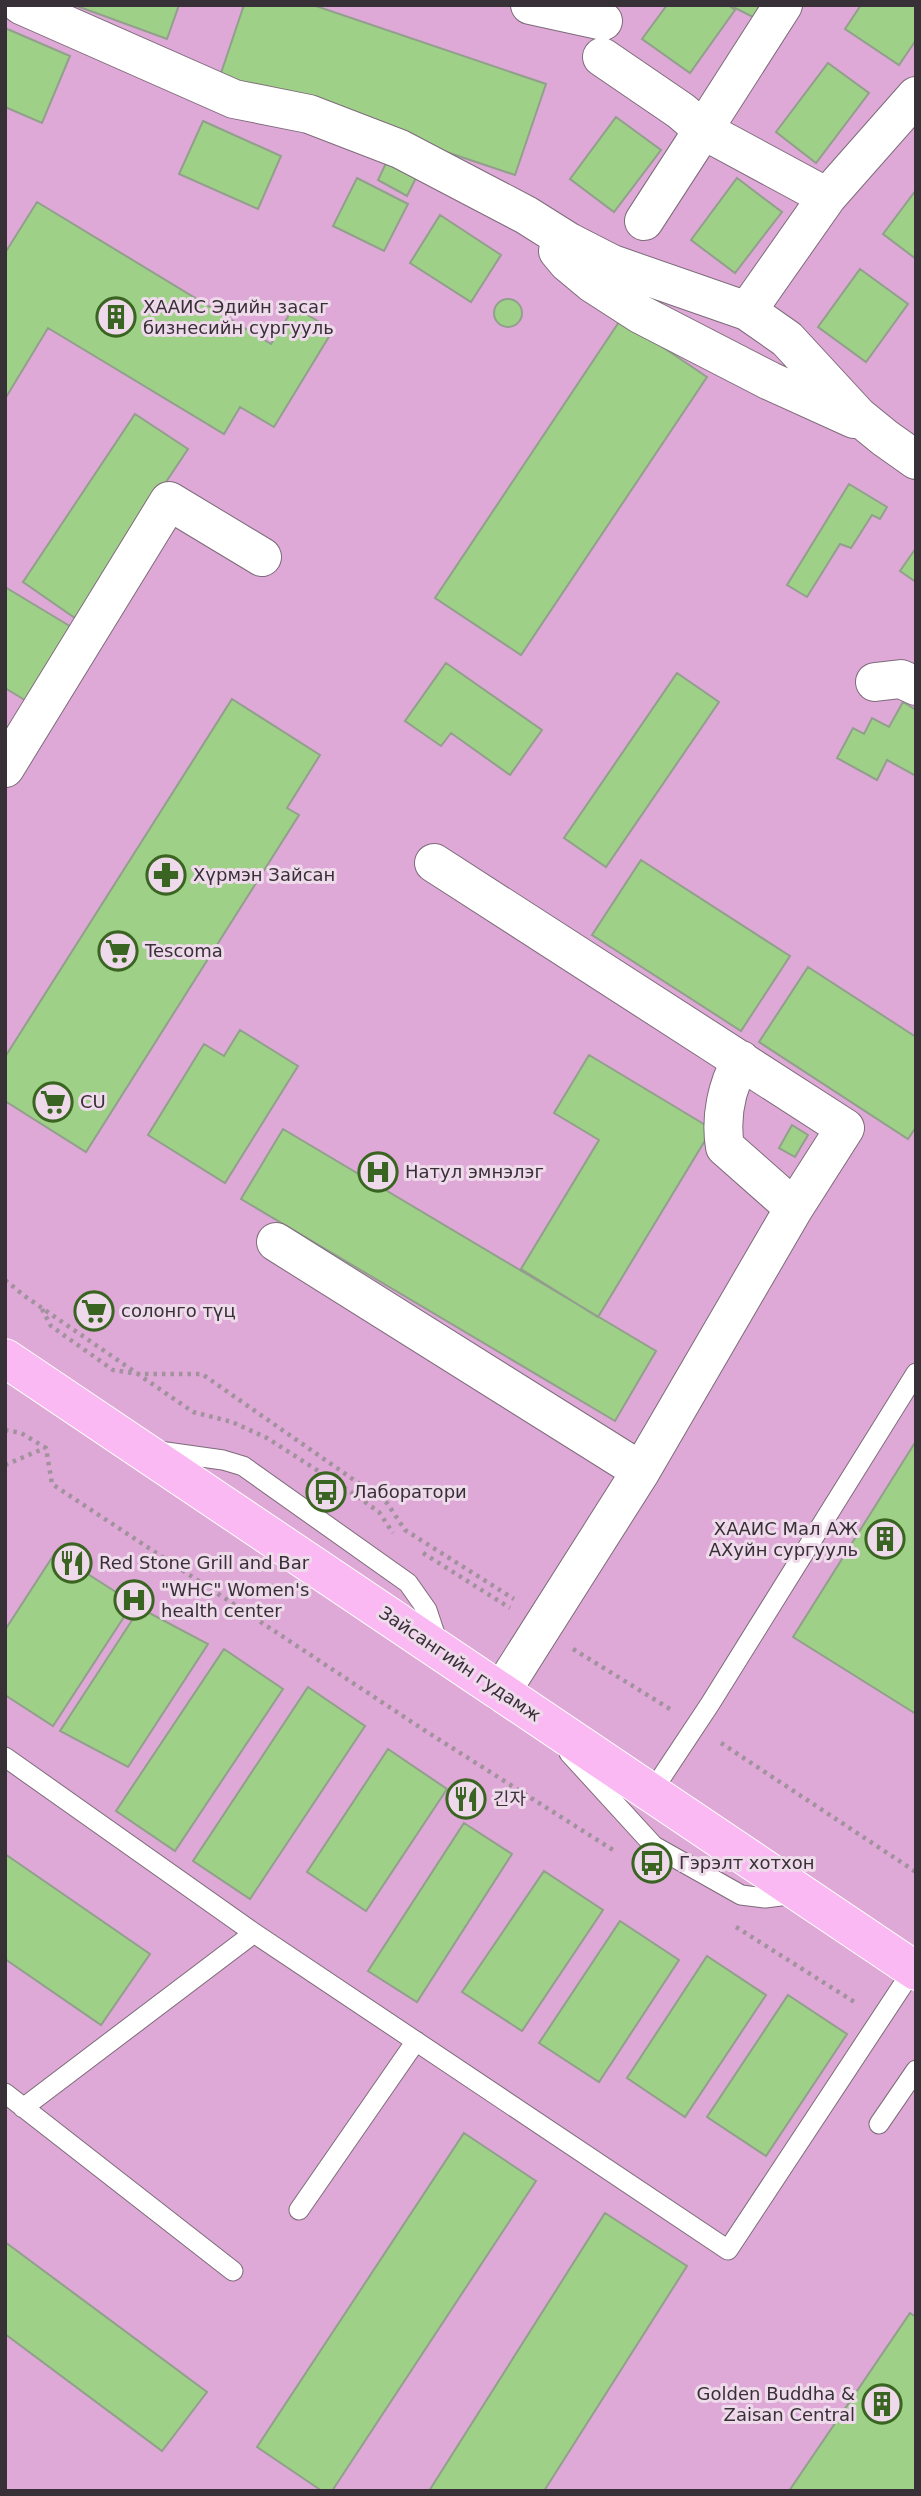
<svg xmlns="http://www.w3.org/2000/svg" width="921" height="2496" viewBox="0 0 921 2496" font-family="'DejaVu Sans','Noto Sans KR',sans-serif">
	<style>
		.green { fill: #dea9d6 }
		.building { fill: #9fd087; stroke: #929f8c; stroke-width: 2 }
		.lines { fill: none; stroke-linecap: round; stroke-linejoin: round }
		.service-casing { stroke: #7d6b7a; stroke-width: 21 }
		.minor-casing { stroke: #7d6b7a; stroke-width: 40 }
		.primary-casing { stroke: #fff; stroke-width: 40 }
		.path { stroke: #a1929e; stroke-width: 4.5; stroke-dasharray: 3.5 5; stroke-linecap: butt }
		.service { stroke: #fff; stroke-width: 19 }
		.minor { stroke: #fff; stroke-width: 38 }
		.primary { stroke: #fbb9f3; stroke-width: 38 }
		.labels { text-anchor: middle; stroke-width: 6; stroke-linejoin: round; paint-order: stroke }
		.poi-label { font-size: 18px; fill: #373036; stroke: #efdaeb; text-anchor: start }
		.street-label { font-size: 18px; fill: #373036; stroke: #efdaeb }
	</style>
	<rect width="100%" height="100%" fill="#efdaeb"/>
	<path class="green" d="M5,5h911v2486h-911z"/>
	<path class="building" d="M74,5h105l-12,34z
		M244,5h69l233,79 -31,91 -295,-99z
		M667,5h61l7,5 -45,63 -48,-34z
		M729,5h32l-8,12z
		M861,5h55v35l-17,25 -54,-36z
		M5,28l65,28 -28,67 -37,-16z
		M828,63l41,30 -53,70 -40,-31z
		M616,117l45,33 -47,62 -44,-33z
		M203,121l78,35 -23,53 -79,-35z
		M386,163l30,15 -9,18 -29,-16z
		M357,178l51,26 -24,47 -51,-25z
		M737,178l45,34 -47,61 -44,-33z
		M916,190v69l-33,-25z
		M37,202l234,142 23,-37 39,23 -59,97 -34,-20 -16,27 -176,-106 -43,71v-146z
		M440,215l61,40 -30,47 -61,-39z
		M860,269l48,35 -42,58 -48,-35z
		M494 313a14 14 0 1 1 28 0a14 14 0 1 1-28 0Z
		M621,319l86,58 -186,278 -86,-57z
		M135,414l53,35 -113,169 -52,-36z
		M849,484l38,23 -7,12 -8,-4 -21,33 -11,-4 -33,53 -20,-12z
		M916,548v34l-16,-11z
		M5,587l68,41 -45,74 -23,-14z
		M446,663l96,67 -32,45 -59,-42 -10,13 -36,-25z
		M677,673l42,29 -113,165 -42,-29z
		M232,699l88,56 -33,53 12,7 -213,337 -81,-51v-44z
		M903,702l13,8v66l-29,-16 -10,20 -40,-22 16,-30 11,6 8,-16 17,9z
		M641,860l149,96 -49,75 -149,-96z
		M808,967l108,70v90l-8,12 -149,-97z
		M240,1030l58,36 -73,117 -77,-48 56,-91 20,12z
		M589,1055l123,74 -114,188 -77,-48 78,-129 -45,-27z
		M792,1125l16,10 -13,22 -16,-9z
		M283,1129l373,222 -41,70 -374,-222z
		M916,1441v273l-123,-77z
		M55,1553l78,50 -80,123 -48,-31v-65z
		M140,1608l68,36 -80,123 -68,-36z
		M224,1649l59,40 -108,162 -59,-40z
		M308,1687l57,39 -115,173 -57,-38z
		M388,1749l59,40 -81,122 -59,-39z
		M464,1823l48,31 -95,148 -49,-31z
		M5,1854l145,100 -49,71 -96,-66z
		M544,1871l59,39 -81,121 -60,-39z
		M620,1921l59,39 -80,122 -60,-39z
		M707,1956l59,39 -81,122 -58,-39z
		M788,1995l59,39 -81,122 -59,-39z
		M464,2133l72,48 -204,310h-10l-65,-44z
		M605,2213l82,53 -143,225h-115z
		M5,2242l202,150 -45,59 -157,-117z
		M910,2313l6,4v174h-127z"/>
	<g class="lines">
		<g class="service-casing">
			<path id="service" d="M159,1451l64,9 20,6 165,117 19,27 12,36
				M569,1753l85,93 87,49 24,3 31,-4
				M5,1757l249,176 474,317 188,-285
				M651,1793l59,-89 206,-331
				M5,2093l228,178
				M23,2108l231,-175
				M879,2124l37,-54
				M299,2210l117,-169"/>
		</g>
		<g class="minor-casing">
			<path id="minor" d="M21,5l213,94 75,15 91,35 126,66 43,27 43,22 135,47 40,28 71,77 27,22 31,22
				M530,5l73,16
				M602,57l79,54 22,19 80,-125
				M644,221l59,-91 124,67
				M558,251l10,12 24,20 48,31 130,67 84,38
				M747,311l80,-114 89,-101
				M875,682l26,-3 15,7
				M5,768l164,-267 93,56
				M434,863l411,265 -51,80
				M276,1242l365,229 -140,221
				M641,1471l153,-263 -69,-61c-5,-30 2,-61 16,-87"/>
		</g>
		<g class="primary-casing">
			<path id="primary" d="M5,1358l911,613"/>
		</g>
		<path class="path" d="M5,1280l21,17 167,115 39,10 35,16 81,52 31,22 14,21
			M42,1309l9,17 62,44 27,4h62l185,129 18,27 109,69
			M5,1430l16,3 25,15 6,36 372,246 189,120
			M5,1465l40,-17
			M423,1553l87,55
			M573,1649l97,60
			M721,1743l195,129
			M736,1927l120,76"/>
		<use href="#service" class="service"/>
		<use href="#minor" class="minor"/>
		<use href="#primary" class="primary"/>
	</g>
	<defs>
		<g id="building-ring" transform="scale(2.0125)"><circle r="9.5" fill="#efdaeb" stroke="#3a6421" stroke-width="1.5"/><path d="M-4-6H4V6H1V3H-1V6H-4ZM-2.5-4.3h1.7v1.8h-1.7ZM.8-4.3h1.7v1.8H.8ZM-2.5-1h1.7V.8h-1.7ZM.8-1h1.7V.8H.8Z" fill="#3a6421"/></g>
		<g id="pharmacy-ring" transform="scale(2.0125)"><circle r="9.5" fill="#efdaeb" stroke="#3a6421" stroke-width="1.5"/><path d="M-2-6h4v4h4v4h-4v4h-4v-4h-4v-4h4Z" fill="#3a6421"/></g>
		<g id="supermarket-ring" transform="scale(2.0125)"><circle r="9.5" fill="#efdaeb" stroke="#3a6421" stroke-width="1.5"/><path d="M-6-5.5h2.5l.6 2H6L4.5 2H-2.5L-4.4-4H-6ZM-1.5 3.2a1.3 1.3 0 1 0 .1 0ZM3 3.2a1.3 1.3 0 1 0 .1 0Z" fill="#3a6421"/></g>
		<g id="hospital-ring" transform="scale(2.0125)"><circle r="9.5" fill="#efdaeb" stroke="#3a6421" stroke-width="1.5"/><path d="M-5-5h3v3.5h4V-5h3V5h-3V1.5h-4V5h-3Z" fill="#3a6421"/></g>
		<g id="bus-ring" transform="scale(2.0125)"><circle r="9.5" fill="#efdaeb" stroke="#3a6421" stroke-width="1.5"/><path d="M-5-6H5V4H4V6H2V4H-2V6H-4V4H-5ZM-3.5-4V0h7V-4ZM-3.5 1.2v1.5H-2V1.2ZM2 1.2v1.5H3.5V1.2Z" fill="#3a6421"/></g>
		<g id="restaurant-ring" transform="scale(2.0125)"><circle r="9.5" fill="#efdaeb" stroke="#3a6421" stroke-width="1.5"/><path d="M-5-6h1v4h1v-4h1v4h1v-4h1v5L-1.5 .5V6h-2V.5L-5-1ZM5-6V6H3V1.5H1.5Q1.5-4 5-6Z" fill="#3a6421"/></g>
	</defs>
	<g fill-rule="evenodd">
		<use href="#building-ring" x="116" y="317"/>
		<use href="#pharmacy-ring" x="166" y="875"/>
		<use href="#supermarket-ring" x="118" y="951"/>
		<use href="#supermarket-ring" x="53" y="1102"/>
		<use href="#hospital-ring" x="378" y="1172"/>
		<use href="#supermarket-ring" x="94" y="1311"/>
		<use href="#bus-ring" x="326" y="1492"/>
		<use href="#building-ring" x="885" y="1539"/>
		<use href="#restaurant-ring" x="72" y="1563"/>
		<use href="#hospital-ring" x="134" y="1600"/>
		<use href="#restaurant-ring" x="466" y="1799"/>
		<use href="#bus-ring" x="652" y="1863"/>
		<use href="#building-ring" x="882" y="2404"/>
	</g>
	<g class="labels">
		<g class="poi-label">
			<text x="143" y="313">ХААИС Эдийн засаг<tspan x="143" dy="21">бизнесийн сургууль</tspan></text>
			<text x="193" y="881">Хүрмэн Зайсан</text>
			<text x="145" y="957">Tescoma</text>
			<text x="80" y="1108">CU</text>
			<text x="405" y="1178">Натул эмнэлэг</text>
			<text x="121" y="1317">солонго түц</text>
			<text x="353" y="1498">Лаборатори</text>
			<text x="858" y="1535" text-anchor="end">ХААИС Мал АЖ<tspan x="858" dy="21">АХуйн сургууль</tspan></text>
			<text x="99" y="1569">Red Stone Grill and Bar</text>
			<text x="161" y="1596">"WHC" Women's<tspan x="161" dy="21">health center</tspan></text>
			<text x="493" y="1805">긴자</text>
			<text x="679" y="1869">Гэрэлт хотхон</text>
			<text x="855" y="2400" text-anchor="end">Golden Buddha &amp;<tspan x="855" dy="21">Zaisan Central</tspan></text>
		</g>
		<g class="street-label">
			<text transform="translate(460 1664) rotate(34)" y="6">Зайсангийн гудамж</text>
		</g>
	</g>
	<rect width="921" height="2496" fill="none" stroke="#373036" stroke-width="14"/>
</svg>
